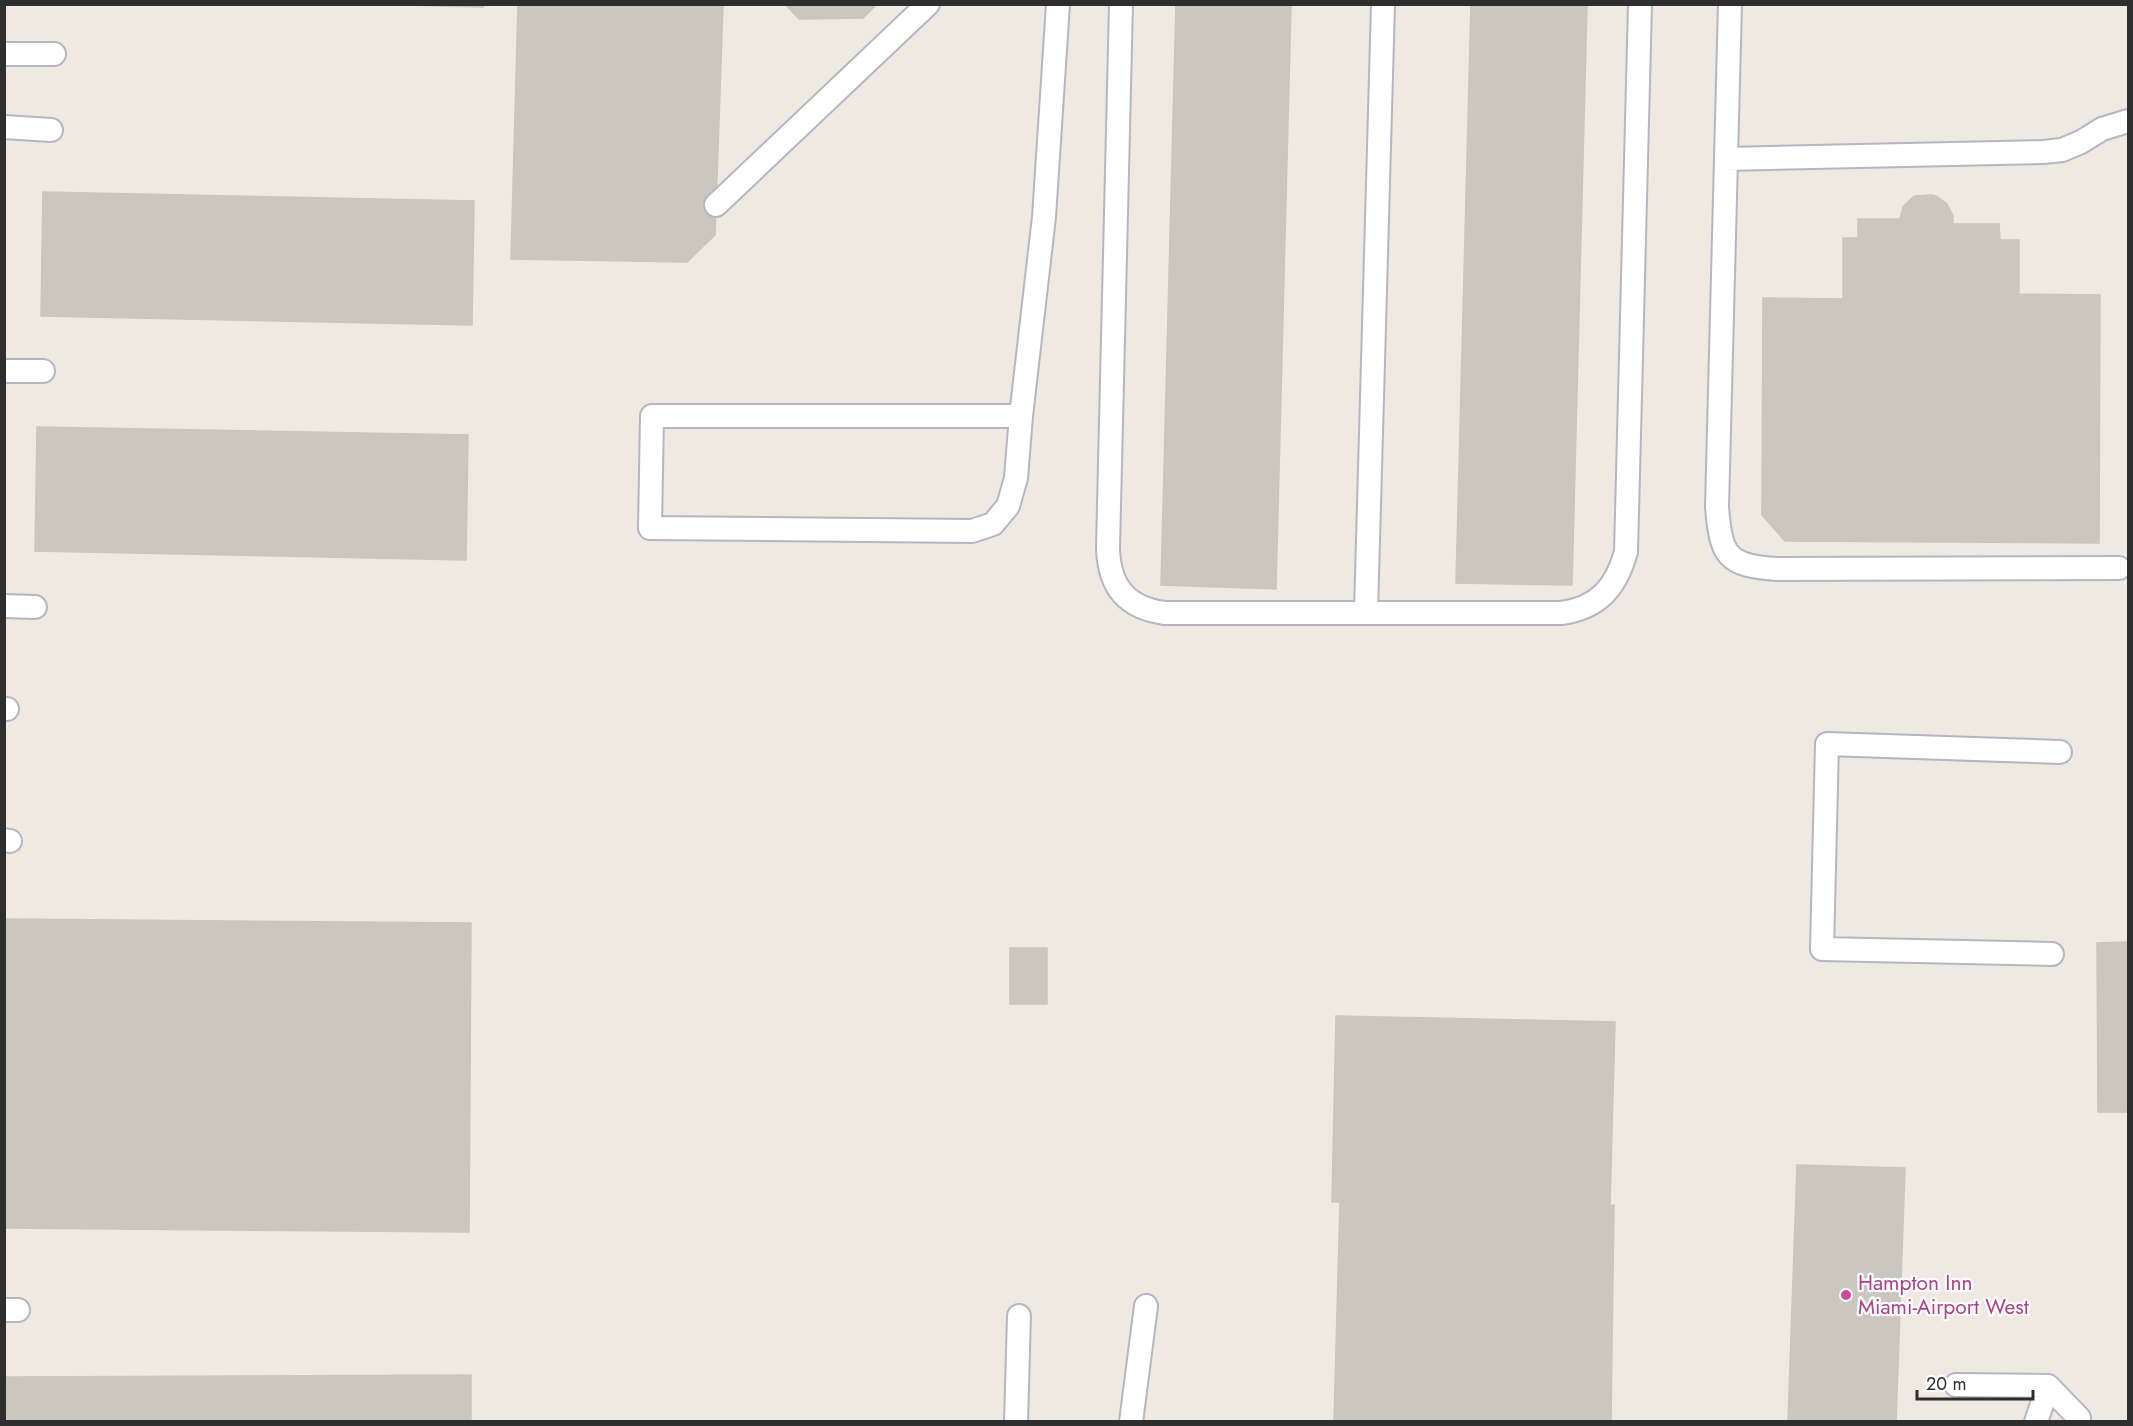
<svg xmlns="http://www.w3.org/2000/svg" width="2133" height="1426" viewBox="0 0 2133 1426" font-family="Jost,sans-serif">
	<style>
		.building { fill: #cbc7bf; stroke: #cbc5ba; stroke-width: 1.5 }
		.lines { fill: none; stroke-linecap: round; stroke-linejoin: round }
		.lane-casing { stroke: #b4b7c1; stroke-width: 26 }
		.lane { stroke: #fff; stroke-width: 22 }
		.hotel-dot { fill: #d1479c; stroke: #fff; stroke-width: 2 }
		.labels { text-anchor: middle; stroke-width: 4.5; stroke-linejoin: round; paint-order: stroke }
		.hotel-label { font-size: 21px; fill: #b23c85; stroke: #fff; text-anchor: start }
	</style>
	<rect width="100%" height="100%" fill="#efe9e1"/>
	<path class="building" d="M373,4h110v3z
		M518,4l205,1 -8,230 -28,27 -176,-3z
		M785,4h92l-14,14 -64,1z
		M1176,4h115l-15,585 -115,-4z
		M1471,4h116l-15,581 -116,-2z
		M43,192l431,9 -2,124 -431,-9z
		M1931,195l5,1 11,8 6,12v8h46l1,16h19v54l81,1 -1,248 -314,-2 -23,-26 1,-217 80,1v-61h15v-19h42l3,-12 11,-11z
		M37,427l431,8 -2,125 -431,-9z
		M5,919l466,4 -2,309 -465,-4z
		M2128,942v170h-30l-1,-169z
		M1010,948h37v56h-37z
		M1336,1016l279,6 -5,184 4,-1 -3,217h-277l6,-220h-8z
		M1797,1165l108,3 -9,254h-108z
		M471,1375v47h-467v-45z"/>
	<g class="lines">
		<g class="lane-casing">
			<path id="lane" d="M1121,4l-13,544c1,38 18,60 57,65h396c38,-5 55,-26 65,-61l14,-548
				M1730,4l-13,503c4,48 9,59 60,62l342,-1
				M4,54h50
				M4,127l47,3
				M1726,159l317,-7 19,-2 19,-8 21,-13 26,-8
				M716,205l212,-201
				M4,371h39
				M1021,416h-369l-2,112 322,3 21,-7 15,-18 8,-28 5,-62 23,-199 14,-213
				M4,606l31,1
				M1366,612l17,-608
				M4,709h3
				M4,840l6,1
				M2052,954l-230,-5 5,-205 233,8
				M4,1310h14
				M1956,1385l92,1 31,32v4
				M1016,1422l3,-106
				M1131,1422l15,-116
				M2036,1422l12,-36"/>
		</g>
		<use href="#lane" class="lane"/>
	</g>
	<circle class="hotel-dot" cx="1846" cy="1295" r="6"/>
	<g class="labels">
		<g class="hotel-label">
			<text x="1858" y="1290">Hampton Inn<tspan x="1858" dy="24">Miami-Airport West</tspan></text>
		</g>
	</g>
	<rect width="2133" height="1426" fill="none" stroke="#2e2e2e" stroke-width="12"/>
	<path d="M1917 1390v9h116v-9" fill="none" stroke="#2e2e2e" stroke-width="3"/>
	<text x="1926" y="1390" font-size="18" fill="#2e2e2e" stroke="#ffffff" stroke-width="4.5" paint-order="stroke">20 m</text>
</svg>
